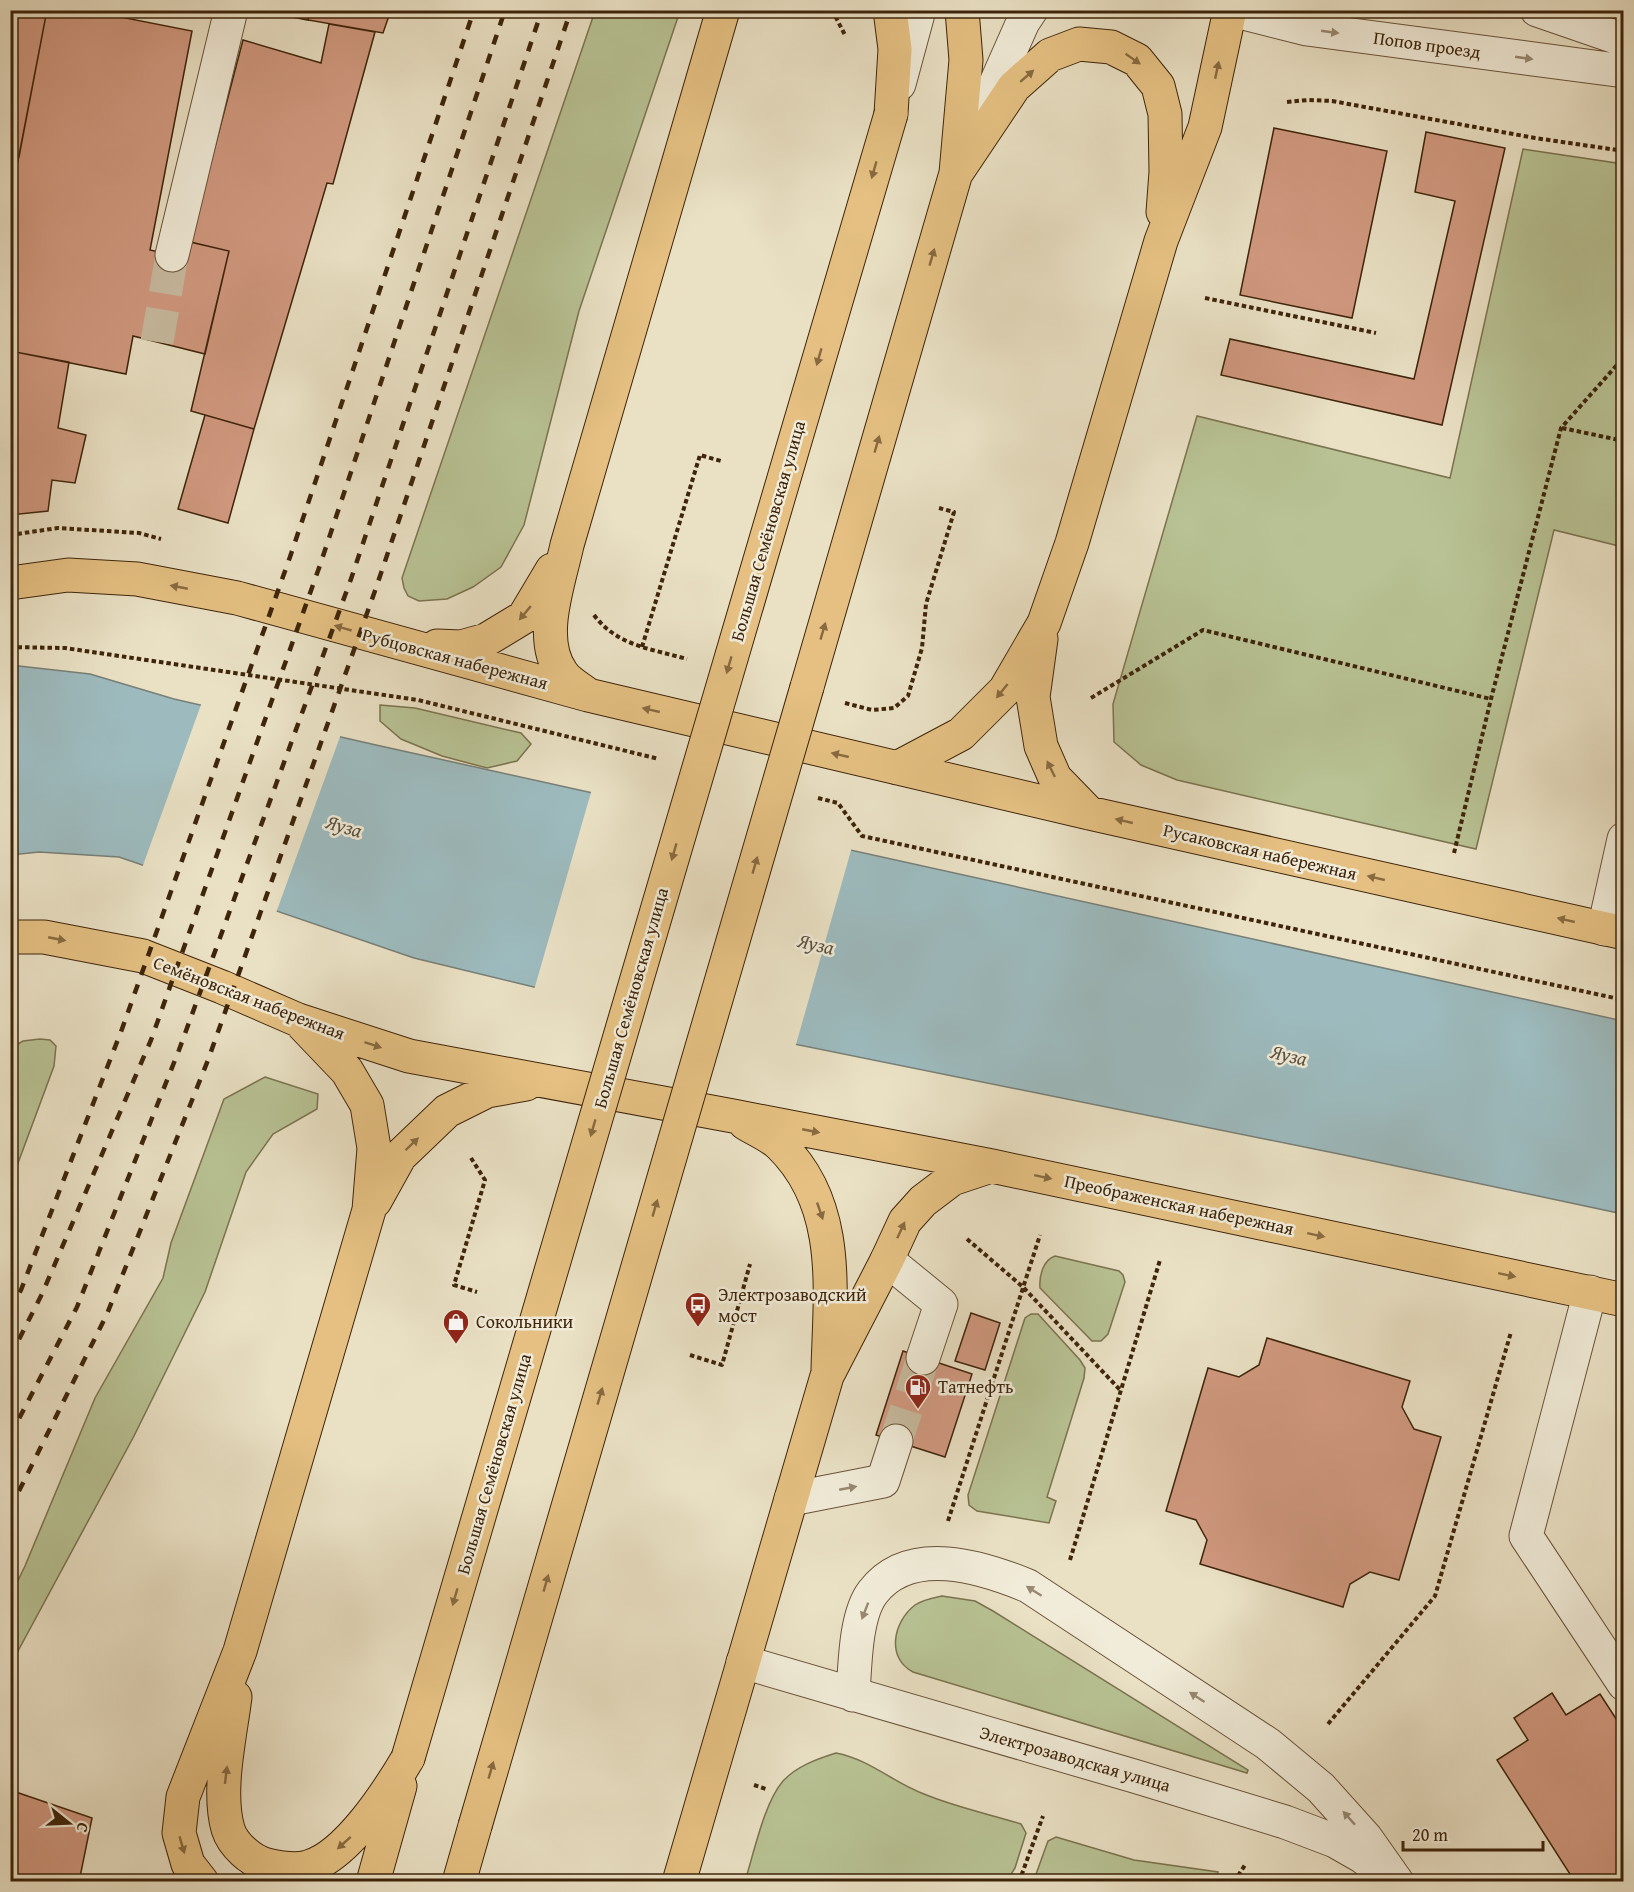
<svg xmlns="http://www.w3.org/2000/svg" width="1634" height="1892" viewBox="0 0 1634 1892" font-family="'Gentium Book Plus',serif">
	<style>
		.green { fill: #b8c294; stroke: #7b734f; stroke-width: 1.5 }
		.water { fill: #9dbbbf; stroke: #777f77; stroke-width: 1.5 }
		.pier { fill: #eae1c5 }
		.building { fill: #d19980; stroke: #3e240a; stroke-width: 1.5 }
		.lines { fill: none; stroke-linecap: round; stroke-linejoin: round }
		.minor-tunnel { stroke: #c8bba0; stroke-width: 33; stroke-dasharray: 33 16; stroke-linecap: butt }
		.minor-casing { stroke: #695339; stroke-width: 35 }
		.major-casing { stroke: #3e240a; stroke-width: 35 }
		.path { stroke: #3e240a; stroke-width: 4; stroke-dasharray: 4.5 3; stroke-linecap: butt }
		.minor { stroke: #f1ecd9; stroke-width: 33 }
		.major { stroke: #e5c082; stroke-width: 33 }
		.rail { stroke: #3e240a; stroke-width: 4.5; stroke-dasharray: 10 10; stroke-linecap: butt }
		.major-bridge-casing { stroke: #3e240a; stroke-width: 35; stroke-linecap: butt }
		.major-bridge { stroke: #e5c082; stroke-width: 33 }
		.oneway { fill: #988872 }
		.oneway2 { fill: #896a40 }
		.labels { text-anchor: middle; stroke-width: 5; stroke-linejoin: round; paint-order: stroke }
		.street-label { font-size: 18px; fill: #3e240a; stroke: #f1ecd9 }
		.poi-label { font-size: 18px; fill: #3e240a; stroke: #f1ecd9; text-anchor: start }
		.water-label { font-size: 20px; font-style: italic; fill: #5a5140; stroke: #f1ecd9 }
	</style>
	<rect width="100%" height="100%" fill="#eae1c5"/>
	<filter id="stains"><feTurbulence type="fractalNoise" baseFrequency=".00333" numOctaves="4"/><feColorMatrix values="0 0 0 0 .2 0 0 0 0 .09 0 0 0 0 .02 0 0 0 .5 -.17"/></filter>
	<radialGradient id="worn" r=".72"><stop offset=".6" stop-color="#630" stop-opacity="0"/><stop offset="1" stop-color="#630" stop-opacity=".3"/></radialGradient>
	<path class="green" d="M595,11h85l-101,300 -55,214 -23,42 -28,20 -26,12 -28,2 -11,-5 -4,-8 -2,-10z
		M1523,149l100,15v383l-69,-17 -78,319 -299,-69 -36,-15 -27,-23 -1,-38 84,-288 253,62z
		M380,705l35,3 106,25 10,11 -14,17 -30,7 -45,-12 -41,-17 -21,-18z
		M40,1039l10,1 6,6 -2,20 -43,116v-134l12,-7z
		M265,1077l53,17 -1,15 -44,25 -27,38 -41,120 -71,144 -123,228v-69l14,-29 70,-168 68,-120 8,-35 53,-144z
		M1055,1256l64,15 4,4 2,7 -17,52 -7,7h-9l-52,-53c-1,-12 3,-28 15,-32z
		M1031,1314h7l42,46 5,8 -1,10 -37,119 9,4 -7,22 -72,-12 -8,-6 -1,-10 57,-177z
		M942,1596l33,5 18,10 255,159 -1,3 -334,-101c-27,-14 -20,-50 2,-67 9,-6 17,-7 27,-9z
		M836,1753c35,7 56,29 88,41 31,13 65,20 97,30l5,9 -11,35 -8,13h-262c9,-28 19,-78 38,-100 14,-15 34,-22 53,-28z
		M1056,1837l78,23 84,12 -2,9h-175l1,-2 -7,-2 13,-36z"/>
	<path class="water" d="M10,665l80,9 84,25 202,46 1247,276v193l-279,-59 -699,-141 -231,-56 -295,-101 -80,-5 -28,3z"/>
	<path class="pier" d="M202,702l139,32 -65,179 -134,-45z
		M592,789l260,58 -57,201 -151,-31 -110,-27z"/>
	<path class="building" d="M10,10h37l-28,147 -9,-1z
		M47,10h59l-1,4 87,17 -42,219 35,8 5,-16 39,9 -24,103 -72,-18 -7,38 -116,-23v-149z
		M256,10h54l-2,10z
		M310,10h81l-8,23 -75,-13z
		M329,24l46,8 -42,152 -6,-1 -73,246 -63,-18 38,-160 -39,-9 53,-202 78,23z
		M1274,128l113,23 -35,167 -112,-23z
		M1426,132l79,16 -63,277 -221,-50 9,-36 184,40 41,-178 -40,-9z
		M10,170l7,1 -7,31z
		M10,351l59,11 -11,66 28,7 -11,48 -23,-3 -4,31 -38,4z
		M205,415l49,14 -26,94 -50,-14z
		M971,1313l29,10 -15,47 -30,-9z
		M1267,1338l143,43 -8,26 12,22 27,8 -42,143 -29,-8 -20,12 -7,23 -143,-43 7,-24 -11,-20 -30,-9 42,-143 31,9 20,-12z
		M903,1351l69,23 -27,83 -69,-22z
		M1552,1693l14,22 34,-21 24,37v151h-49l-78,-122 31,-20 -14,-22z
		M10,1790l82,28 -13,64h-69z"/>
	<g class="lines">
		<path class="minor-tunnel" d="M157,342l15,-87
			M896,1441l27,-83"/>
		<g class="minor-casing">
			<path id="minor" d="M1232,10l75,19 317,42
				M1537,10l87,30
				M899,84l20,-74
				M976,128l47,-106 8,-12
				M172,255l59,-245
				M1604,929l20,-90
				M887,1260l54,44 -18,54
				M1590,1292l-64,244 98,148
				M791,1499l92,-18 13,-40
				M743,1662l391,114 151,46 50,19 28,16 15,12
				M853,1695c2,-29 2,-80 20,-103 37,-48 109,-25 155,-6l240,158 53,44 45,50 31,44"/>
		</g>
		<g class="major-casing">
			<path id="major" d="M890,10l5,39 -4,65
				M957,172l57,-85 36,-32 29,-11 32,3 26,13 21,26 7,28 1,58 -3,40
				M10,583l58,-8 69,4 100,19 351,97 501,118 535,120
				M1041,639l-8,58 8,49 14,32 34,35
				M437,646l24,1 25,-7 38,-23 28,-47
				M807,687l149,-514 10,-113 -4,-50
				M587,694c-8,-6 -20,-13 -25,-21 -25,-34 -3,-90 5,-128l156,-535
				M897,768l64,-34 44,-44 39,-67 28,-80 89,-302 44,-114 25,-117
				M10,937h34l99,19 79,31 76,33 111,36 324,60 259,50 632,134
				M745,1123c11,7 26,13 35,22 62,60 50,146 48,224
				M375,1201l25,-45 47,-45 40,-20 39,-7
				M235,1697c-5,40 -18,94 -7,132 5,16 23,32 39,36 13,3 28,6 41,2 39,-11 80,-75 100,-109
				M202,1882l-14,-18 -9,-31 4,-36 57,-146 129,-441 5,-62 -7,-43 -20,-34 -44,-46
				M373,1882l27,-96
				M459,1882l16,-56
				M679,1882l148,-506 60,-116 18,-39 18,-20 29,-22 39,-13"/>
		</g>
		<path class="path" d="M832,10l13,25
			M1287,102l21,-2 24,1 203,37 89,13
			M1205,298l171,35
			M1562,428l62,13
			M10,535l48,-7 81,5 22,6
			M594,615c23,31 58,34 93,44
			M10,647l55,1 353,52 241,59
			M642,647l58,-192 21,6
			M1091,698l112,-68 288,69
			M845,703l27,7 22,-2 14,-12 14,-48 4,-44 28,-92 -15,-4
			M818,798l20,5 24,33 762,164
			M1454,853l37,-154 70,-271 63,-71
			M471,1158l14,22 -31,105 23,7
			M967,1239l56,48 98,104
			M690,1355l32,10 28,-101
			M948,1521l92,-286
			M1070,1560l90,-300
			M1328,1724l107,-128 76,-264
			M754,1785l12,4
			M1019,1882l24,-66
			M1234,1882l11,-17"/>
		<use href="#minor" class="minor"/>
		<use href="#major" class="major"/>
		<path class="rail" d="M10,1310l11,-20 101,-261 168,-472 184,-547
			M10,1357l32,-63 109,-254 168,-472 186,-558
			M10,1436l67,-129 102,-257 172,-471 191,-569
			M10,1509l97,-195 101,-254 168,-472 195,-578"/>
		<g class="major-bridge-casing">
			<path id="major-bridge" d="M408,1758l483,-1644
				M475,1826l332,-1139"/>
		</g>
		<use href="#major-bridge" class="major-bridge"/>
	</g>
	<defs><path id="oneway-solid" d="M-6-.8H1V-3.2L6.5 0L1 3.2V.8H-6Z" transform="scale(1.5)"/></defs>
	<g class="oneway">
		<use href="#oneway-solid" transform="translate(1330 32) rotate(8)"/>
		<use href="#oneway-solid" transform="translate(1524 58) rotate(8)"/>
		<use href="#oneway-solid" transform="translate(848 1488) rotate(-11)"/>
		<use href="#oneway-solid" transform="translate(1034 1591) rotate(-148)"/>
		<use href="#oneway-solid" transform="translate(865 1611) rotate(111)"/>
		<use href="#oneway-solid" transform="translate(1197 1697) rotate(-147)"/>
		<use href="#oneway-solid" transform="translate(1349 1818) rotate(-132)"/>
	</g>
	<g class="oneway2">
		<use href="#oneway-solid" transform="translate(1133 59) rotate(35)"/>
		<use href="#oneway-solid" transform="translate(1217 70) rotate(-78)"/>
		<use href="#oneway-solid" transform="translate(1027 76) rotate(-41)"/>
		<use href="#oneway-solid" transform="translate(874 170) rotate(106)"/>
		<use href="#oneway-solid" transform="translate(932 257) rotate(-74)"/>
		<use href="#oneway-solid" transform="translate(819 357) rotate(106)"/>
		<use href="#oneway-solid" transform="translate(877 444) rotate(-74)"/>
		<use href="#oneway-solid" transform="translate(179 587) rotate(-169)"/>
		<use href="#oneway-solid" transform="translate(525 613) rotate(130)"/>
		<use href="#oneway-solid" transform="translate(343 628) rotate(-164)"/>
		<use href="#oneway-solid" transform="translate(823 631) rotate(-74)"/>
		<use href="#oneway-solid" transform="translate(729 665) rotate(106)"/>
		<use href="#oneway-solid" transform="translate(1002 691) rotate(129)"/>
		<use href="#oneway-solid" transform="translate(651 710) rotate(-167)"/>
		<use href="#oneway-solid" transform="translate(840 755) rotate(-167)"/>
		<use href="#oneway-solid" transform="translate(1051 769) rotate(-116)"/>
		<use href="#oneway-solid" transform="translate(1124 821) rotate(-167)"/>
		<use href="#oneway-solid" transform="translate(674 852) rotate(106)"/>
		<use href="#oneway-solid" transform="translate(755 865) rotate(-74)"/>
		<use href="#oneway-solid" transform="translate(1376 878) rotate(-167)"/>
		<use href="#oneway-solid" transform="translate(1566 920) rotate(-167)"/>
		<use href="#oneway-solid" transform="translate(57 939) rotate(11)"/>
		<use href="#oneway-solid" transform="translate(373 1045) rotate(18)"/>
		<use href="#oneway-solid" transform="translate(593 1128) rotate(106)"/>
		<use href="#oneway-solid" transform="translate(811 1131) rotate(11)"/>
		<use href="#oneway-solid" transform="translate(412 1144) rotate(-44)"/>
		<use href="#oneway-solid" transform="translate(1043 1177) rotate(12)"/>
		<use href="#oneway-solid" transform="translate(655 1208) rotate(-74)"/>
		<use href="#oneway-solid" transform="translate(820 1211) rotate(71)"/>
		<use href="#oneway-solid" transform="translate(901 1230) rotate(-65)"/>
		<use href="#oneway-solid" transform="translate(1316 1235) rotate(12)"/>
		<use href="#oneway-solid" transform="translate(1507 1275) rotate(12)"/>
		<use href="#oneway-solid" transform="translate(600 1396) rotate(-74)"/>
		<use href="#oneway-solid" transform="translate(546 1583) rotate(-74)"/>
		<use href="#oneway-solid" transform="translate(455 1597) rotate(106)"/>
		<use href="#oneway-solid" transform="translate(491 1770) rotate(-74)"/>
		<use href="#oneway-solid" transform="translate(226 1775) rotate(-83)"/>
		<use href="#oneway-solid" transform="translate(344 1843) rotate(138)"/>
		<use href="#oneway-solid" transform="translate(182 1845) rotate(74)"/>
	</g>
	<defs>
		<g id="bus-pin" transform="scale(1.35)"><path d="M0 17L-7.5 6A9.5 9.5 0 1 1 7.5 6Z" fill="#8f2418" stroke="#f1ecd9"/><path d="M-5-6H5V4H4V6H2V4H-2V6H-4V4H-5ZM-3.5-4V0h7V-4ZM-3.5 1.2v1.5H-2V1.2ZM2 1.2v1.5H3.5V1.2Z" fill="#fff"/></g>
		<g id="shop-pin" transform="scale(1.35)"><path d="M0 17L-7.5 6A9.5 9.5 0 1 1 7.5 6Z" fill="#8f2418" stroke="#f1ecd9"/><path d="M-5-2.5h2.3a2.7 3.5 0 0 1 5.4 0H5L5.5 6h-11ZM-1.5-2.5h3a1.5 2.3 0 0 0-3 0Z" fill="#fff"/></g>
		<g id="fuel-pin" transform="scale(1.35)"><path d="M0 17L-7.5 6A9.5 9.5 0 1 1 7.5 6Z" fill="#8f2418" stroke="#f1ecd9"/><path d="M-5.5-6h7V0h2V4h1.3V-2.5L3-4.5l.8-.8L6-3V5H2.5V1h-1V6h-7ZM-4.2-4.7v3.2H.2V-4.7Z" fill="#fff"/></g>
	</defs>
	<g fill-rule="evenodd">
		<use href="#bus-pin" x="698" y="1305"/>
		<use href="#shop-pin" x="456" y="1322"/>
		<use href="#fuel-pin" x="918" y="1387"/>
	</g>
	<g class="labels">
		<g class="street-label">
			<text transform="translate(1427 45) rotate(8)" y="6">Попов проезд</text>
			<text transform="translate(768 531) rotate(-74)" y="6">Большая Семёновская улица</text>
			<text transform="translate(455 659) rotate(15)" y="6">Рубцовская набережная</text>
			<text transform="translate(1260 852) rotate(13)" y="6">Русаковская набережная</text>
			<text transform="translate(249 998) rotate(21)" y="6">Семёновская набережная</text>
			<text transform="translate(631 998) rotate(-74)" y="6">Большая Семёновская улица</text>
			<text transform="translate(1179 1205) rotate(12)" y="6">Преображенская набережная</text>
			<text transform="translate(494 1464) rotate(-74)" y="6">Большая Семёновская улица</text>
			<text transform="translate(1075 1759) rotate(16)" y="6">Электрозаводская улица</text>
		</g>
		<g class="poi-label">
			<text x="718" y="1301">Электрозаводский<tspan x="718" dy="21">мост</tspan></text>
			<text x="476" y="1328">Сокольники</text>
			<text x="938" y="1393">Татнефть</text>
		</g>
		<g class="water-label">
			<text transform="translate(344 826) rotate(16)" y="7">Яуза</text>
			<text transform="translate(816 944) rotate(13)" y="7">Яуза</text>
			<text transform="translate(1289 1055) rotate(13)" y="7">Яуза</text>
		</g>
	</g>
	<rect width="1634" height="1892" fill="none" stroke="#eae1c5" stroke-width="36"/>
	<rect x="12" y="12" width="1610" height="1868" fill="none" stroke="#3e240a" stroke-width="3"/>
	<rect x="18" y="18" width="1598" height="1856" fill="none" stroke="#3e240a" stroke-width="1.5"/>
	<g transform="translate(69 1823) rotate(108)" stroke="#f1ecd9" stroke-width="4.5" paint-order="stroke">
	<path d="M0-4.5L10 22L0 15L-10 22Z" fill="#3e240a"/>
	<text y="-9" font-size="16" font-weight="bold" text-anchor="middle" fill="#3e240a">С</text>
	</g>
	<path d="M1403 1841v9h140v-9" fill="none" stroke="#3e240a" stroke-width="3"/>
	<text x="1412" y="1841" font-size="18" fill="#3e240a" stroke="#f1ecd9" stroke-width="4.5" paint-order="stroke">20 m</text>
	<rect width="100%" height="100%" filter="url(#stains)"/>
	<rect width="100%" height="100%" fill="url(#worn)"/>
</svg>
